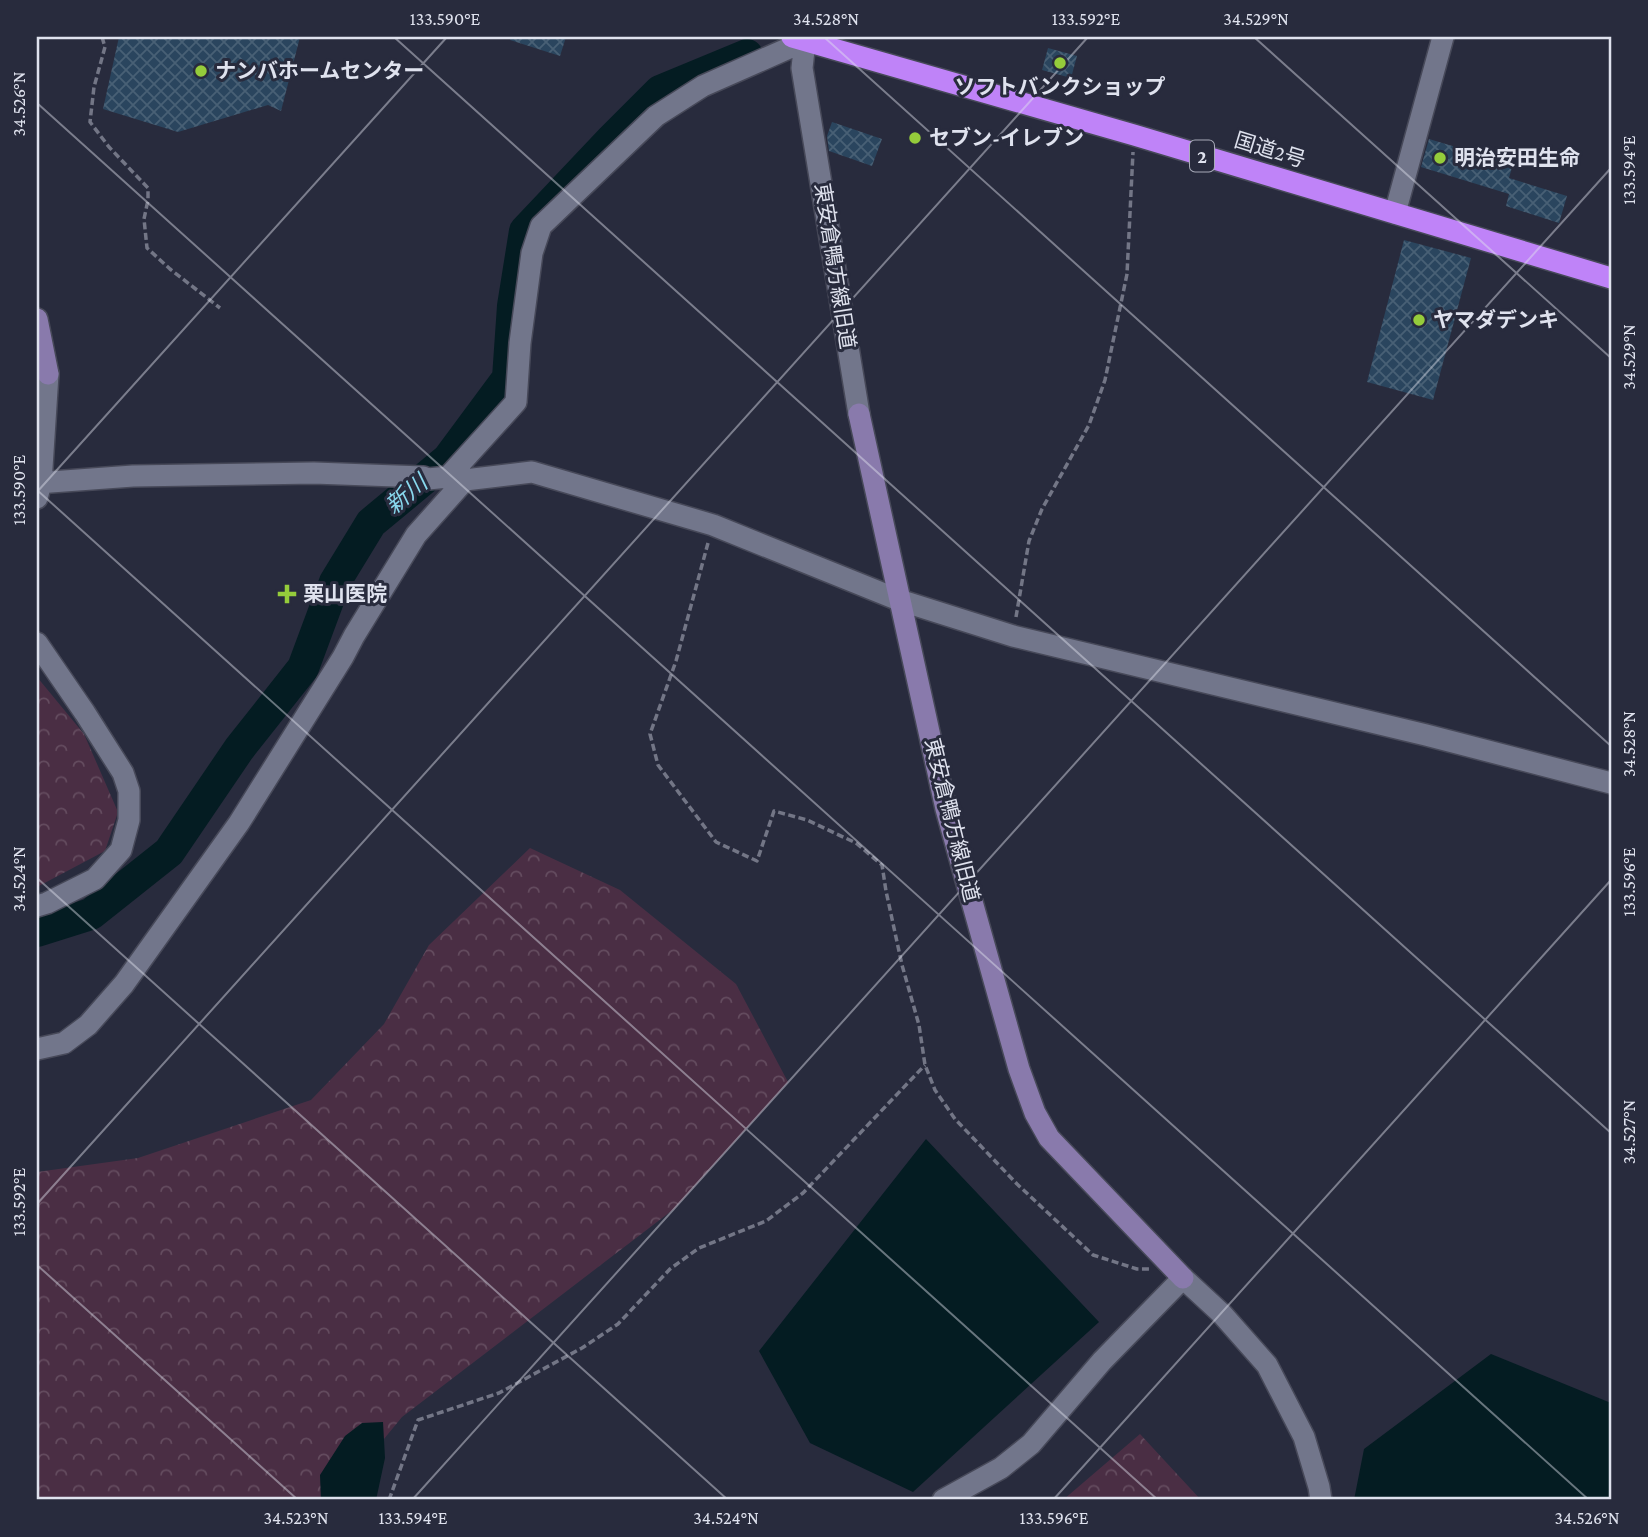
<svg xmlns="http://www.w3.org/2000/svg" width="1648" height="1537" viewBox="0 0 1648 1537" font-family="'Crimson Pro','Noto Sans JP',serif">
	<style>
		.forest { fill: url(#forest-crowns) }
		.water { fill: #041c22 }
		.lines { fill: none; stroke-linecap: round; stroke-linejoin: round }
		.river { stroke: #041c22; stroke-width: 32 }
		.building { fill: url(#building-cross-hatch) }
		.street-casing { stroke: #474959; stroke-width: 24 }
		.secondary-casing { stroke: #474959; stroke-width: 24 }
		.highway-casing { stroke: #474959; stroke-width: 24 }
		.path { stroke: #737686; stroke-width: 3.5; stroke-dasharray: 7 3.5; stroke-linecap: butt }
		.street { stroke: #72768b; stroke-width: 21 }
		.secondary { stroke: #897aac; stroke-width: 21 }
		.highway { stroke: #bf83f8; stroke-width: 21 }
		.ticks { fill: none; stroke: #dfe2ee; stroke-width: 2; stroke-opacity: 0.45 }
		.poi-dot { fill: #95cc3b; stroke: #282b3d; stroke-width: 2.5 }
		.labels { text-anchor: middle; stroke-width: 6; stroke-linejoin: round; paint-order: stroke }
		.shield { fill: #282b3d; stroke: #a8abb9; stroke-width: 2 }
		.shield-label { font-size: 19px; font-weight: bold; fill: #dfe2ee }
		.poi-label { font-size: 21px; font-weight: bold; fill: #dfe2ee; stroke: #282b3d; text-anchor: start }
		.street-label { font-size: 21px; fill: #dfe2ee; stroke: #282b3d }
		.water-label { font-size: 23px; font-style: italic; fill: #89d9ef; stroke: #282b3d }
		.neatline { fill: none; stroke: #dfe2ee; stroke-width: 2.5 }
		.ticks-label { font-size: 18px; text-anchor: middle; fill: #dfe2ee }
	</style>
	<defs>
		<pattern id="forest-crowns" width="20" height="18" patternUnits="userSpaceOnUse" patternTransform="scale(1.75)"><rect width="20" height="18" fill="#4a2e44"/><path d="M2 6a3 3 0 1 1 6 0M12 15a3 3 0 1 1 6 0" fill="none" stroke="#644c5f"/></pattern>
		<pattern id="building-cross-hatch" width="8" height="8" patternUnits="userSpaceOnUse" patternTransform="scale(1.75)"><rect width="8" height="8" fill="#2a455e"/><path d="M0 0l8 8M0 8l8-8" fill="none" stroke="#486075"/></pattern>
	</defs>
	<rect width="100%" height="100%" fill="#282b3d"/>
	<path class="forest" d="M37,677l47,57 34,78 -13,39 -68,36z
		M530,848l90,42 116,94 52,98 -114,127 -272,208 -68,83h-297v-328l101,-14 173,-58 73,-76 45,-79z
		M1140,1434l61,66h-138z"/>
	<path class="water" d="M926,1139l173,183 -186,170 -103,-49 -51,-92z
		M1491,1354l120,49v97h-257l10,-51z
		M383,1422l2,36 -9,42h-55l-1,-25 25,-39 17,-13z"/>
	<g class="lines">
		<path class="river" d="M37,931l54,-17 78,-62 70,-103 64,-81 32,-86 36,-59 77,-64 60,-81 5,-72 12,-75 87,-92 48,-48 87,-36"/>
	</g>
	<path class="building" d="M119,37h181l-19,74 -13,-6 -90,27 -75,-23z
		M511,37h55l-6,19 -50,-16z
		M1048,48l29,8 -6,22 -29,-8z
		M832,122l50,17 -10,27 -43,-15 -2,-15z
		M1429,139l84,25 -4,14 58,18 -8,27 -53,-17 3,-12 -88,-27z
		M1404,240l67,18 -38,142 -66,-18z"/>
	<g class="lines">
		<g class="street-casing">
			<path id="street" d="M805,41l-3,27 57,346
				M1395,213l48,-176
				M37,375l11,-1 -7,109 -4,15
				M448,477l68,-75 4,-59 12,-90 9,-27 115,-110 47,-30 102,-45 2,-4
				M37,483l96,-7 181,-3 109,4 5,2 20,-2 17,3 67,-8 181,53 186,75 114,36 413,99 185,48
				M37,643l48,70 38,60 6,18v29l-8,30 -26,29 -48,24 -10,3
				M37,1049l27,-6 24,-18 36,-41 115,-161 104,-166 11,-21 62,-101 49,-55
				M943,1500l58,-32 30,-24 71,-83 81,-83 39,36 45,51 37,72 15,50 2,13"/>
		</g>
		<g class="secondary-casing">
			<path id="secondary" d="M37,319l11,55
				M859,414l87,395 73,260 16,44 14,25 134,140"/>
		</g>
		<g class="highway-casing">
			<path id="highway" d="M792,37l342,98 477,143"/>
		</g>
		<path class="path" d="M102,37l3,10 -11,40 -4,35 19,25 39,41v12l-4,19 3,29 23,21 50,39
			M708,543l-32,118 -26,73 8,31 58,77 41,19 17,-50 33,9 49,23 26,22 4,26 16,74 17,60 6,40 10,25 20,29 62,65 76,71 44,14h13
			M1016,617l13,-76 13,-32 47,-84 16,-45 22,-106 6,-122
			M389,1500l29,-80 81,-27 83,-45 36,-24 52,-55 29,-21 67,-27 37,-28 122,-128"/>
		<use href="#street" class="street"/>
		<use href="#secondary" class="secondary"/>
		<use href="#highway" class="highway"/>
	</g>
	<path class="ticks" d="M394,37l1217,1096M824,37l787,709M1254,37l357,321M37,103l1552,1397M37,490l1121,1010M37,492l410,-455M37,878l691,622M37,1204l1051,-1167M37,1265l261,235M412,1500l1199,-1332M1053,1500l558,-620"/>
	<g class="poi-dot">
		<circle cx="1060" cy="63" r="7"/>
		<circle cx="201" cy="71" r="7"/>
		<circle cx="915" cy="138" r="7"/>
		<circle cx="1440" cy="158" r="7"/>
		<circle cx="1419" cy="320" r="7"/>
		<path d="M283.5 583.5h7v7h7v7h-7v7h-7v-7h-7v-7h7z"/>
	</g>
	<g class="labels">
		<rect class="shield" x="1190" y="140.5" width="24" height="31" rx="5"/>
		<g class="shield-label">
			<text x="1202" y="163">2</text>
		</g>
		<g class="poi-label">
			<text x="215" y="78">ナンバホームセンター</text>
			<text x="1060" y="94" text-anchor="middle">ソフトバンクショップ</text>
			<text x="929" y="145">セブン-イレブン</text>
			<text x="1454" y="165">明治安田生命</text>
			<text x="1433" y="327">ヤマダデンキ</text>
			<text x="303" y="601">栗山医院</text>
		</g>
		<g class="street-label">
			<text transform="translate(1270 150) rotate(17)" y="7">国道2号</text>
			<text transform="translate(835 266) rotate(81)" y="7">東安倉鴨方線旧道</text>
			<text transform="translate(952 820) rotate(76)" y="7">東安倉鴨方線旧道</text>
		</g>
		<g class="water-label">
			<text transform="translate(406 494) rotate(-40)" y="8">新川</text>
		</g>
	</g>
	<rect width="1648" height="1537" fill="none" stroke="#282b3d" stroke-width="77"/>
	<rect x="38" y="38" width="1572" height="1460" class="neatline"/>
	<g class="ticks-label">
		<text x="445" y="25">133.590°E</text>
		<text x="826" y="25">34.528°N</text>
		<text x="1086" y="25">133.592°E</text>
		<text x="1256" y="25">34.529°N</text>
		<text transform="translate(19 104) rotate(-90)" y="6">34.526°N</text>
		<text transform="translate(1629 170) rotate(-90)" y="6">133.594°E</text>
		<text transform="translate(1629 357) rotate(-90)" y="6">34.529°N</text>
		<text transform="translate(19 490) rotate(-90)" y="6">133.590°E</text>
		<text transform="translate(1629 744) rotate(-90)" y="6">34.528°N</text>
		<text transform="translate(19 879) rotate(-90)" y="6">34.524°N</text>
		<text transform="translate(1629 882) rotate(-90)" y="6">133.596°E</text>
		<text transform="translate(1629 1132) rotate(-90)" y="6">34.527°N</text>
		<text transform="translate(19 1202) rotate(-90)" y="6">133.592°E</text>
		<text x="296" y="1524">34.523°N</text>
		<text x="413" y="1524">133.594°E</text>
		<text x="726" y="1524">34.524°N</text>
		<text x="1054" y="1524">133.596°E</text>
		<text x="1587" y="1524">34.526°N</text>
	</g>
</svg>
